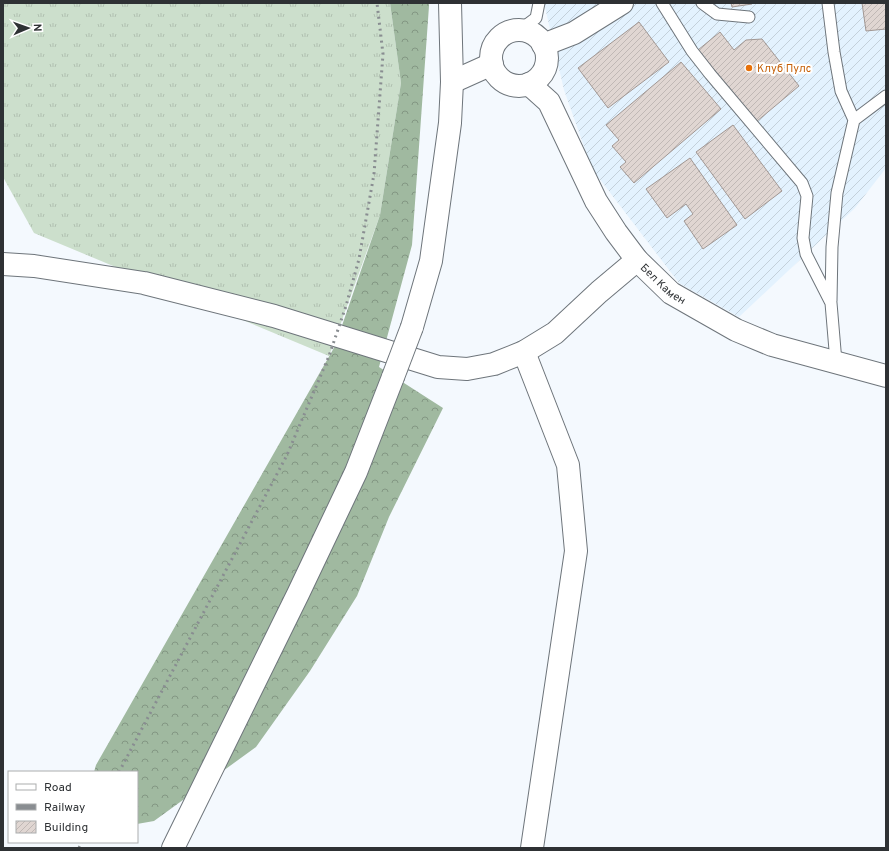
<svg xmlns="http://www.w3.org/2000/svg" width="889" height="851" viewBox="0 0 889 851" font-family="Overpass,sans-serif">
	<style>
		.industrial { fill: url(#industrial-furrows) }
		.grass { fill: url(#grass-tufts) }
		.forest { fill: url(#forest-crowns) }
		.building { fill: url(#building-hatch); stroke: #a19793 }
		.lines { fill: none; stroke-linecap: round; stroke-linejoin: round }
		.service-casing { stroke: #6e757b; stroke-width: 13 }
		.minor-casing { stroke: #6e757b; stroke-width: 24 }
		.tertiary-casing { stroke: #6e757b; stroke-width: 24 }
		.service { stroke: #fff; stroke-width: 11 }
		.minor { stroke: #fff; stroke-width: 22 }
		.tertiary { stroke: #fff; stroke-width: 22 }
		.rail { stroke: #898d91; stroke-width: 3; stroke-dasharray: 2 4; stroke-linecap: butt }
		.tertiary-bridge-casing { stroke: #6e757b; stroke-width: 24; stroke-linecap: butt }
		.tertiary-bridge { stroke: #fff; stroke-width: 22 }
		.food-dot { fill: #e8710a; stroke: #fff; stroke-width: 1.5 }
		.labels { text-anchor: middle; stroke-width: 4; stroke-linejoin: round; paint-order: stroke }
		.food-label { font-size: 11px; fill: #c56008; stroke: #fff; text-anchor: start }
		.street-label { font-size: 11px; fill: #2e3134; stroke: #fff }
	</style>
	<defs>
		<pattern id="industrial-furrows" width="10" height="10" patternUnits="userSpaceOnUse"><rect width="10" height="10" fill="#e3f2fe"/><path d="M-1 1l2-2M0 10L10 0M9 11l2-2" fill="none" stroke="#c3d0da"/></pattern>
		<pattern id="grass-tufts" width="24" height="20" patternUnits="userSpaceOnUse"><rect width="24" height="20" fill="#ccdfcc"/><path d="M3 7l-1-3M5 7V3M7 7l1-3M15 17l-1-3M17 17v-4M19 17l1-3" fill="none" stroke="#b0c0b0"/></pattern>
		<pattern id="forest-crowns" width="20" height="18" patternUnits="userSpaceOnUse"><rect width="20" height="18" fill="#a0b9a0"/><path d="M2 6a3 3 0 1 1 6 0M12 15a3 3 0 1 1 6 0" fill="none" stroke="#839783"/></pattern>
		<pattern id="building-hatch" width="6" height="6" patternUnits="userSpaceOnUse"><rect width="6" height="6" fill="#e0d6d2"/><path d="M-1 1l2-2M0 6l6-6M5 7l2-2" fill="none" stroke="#c0b8b5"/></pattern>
	</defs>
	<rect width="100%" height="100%" fill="#f4f9fe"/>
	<path class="industrial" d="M544,3h342v165l-31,40 -116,109 -60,-34 -87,-114 -28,-79z"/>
	<path class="grass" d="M3,3h387l11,80 -21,132 -51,141 -295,-123 -31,-56z"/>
	<path class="forest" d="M390,3h39v3l-17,239 -33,122 64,41 -54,109 -32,79 -47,75 -54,76 -102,74 -17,3v-52h-43l2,-7 239,-419 45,-131 21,-132z"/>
	<path class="building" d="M731,3h21v1l-20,3z
		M862,3h24v26l-20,2z
		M639,22l30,40 -61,46 -30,-40z
		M720,32l14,18 12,-10 16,-1 37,47 -43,36 -58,-72z
		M681,62l40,47 -87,74 -14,-16 6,-5 -14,-16 7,-6 -13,-15z
		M733,125l49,66 -37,28 -49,-67z
		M690,158l47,67 -34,24 -19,-28 9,-7 -7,-10 -19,14 -21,-29z"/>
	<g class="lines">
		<g class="service-casing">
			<path id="service" d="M662,3l30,48 18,23 92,109 5,13 -4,42 3,16 25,49 5,59
				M702,3l15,11 32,3
				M828,3l6,49 7,39 13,29
				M520,30l16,-12 3,-15
				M831,301l1,-54 5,-54 17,-73 32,-24"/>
		</g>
		<g class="minor-casing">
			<g id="minor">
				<circle cx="519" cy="58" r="28"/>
				<path d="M543,45l31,-12 48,-30"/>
				<path d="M452,82l40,-18"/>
				<path id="s1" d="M529,84l20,18 47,99 20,31 21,28 34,33 65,37 36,15 114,31"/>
				<path d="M3,264l31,2 110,17 130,33 164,51 29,2 27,-5 30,-12 31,-19 44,-41 38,-32"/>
				<path d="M524,352l44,113 8,86 -44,297"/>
			</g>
		</g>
		<g class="tertiary-casing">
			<path id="tertiary" d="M412,327l19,-66 19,-138 2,-41 -2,-79
				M173,848l125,-254 58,-122 37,-95"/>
		</g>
		<use href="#service" class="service"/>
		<use href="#minor" class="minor"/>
		<use href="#tertiary" class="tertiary"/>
		<path class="rail" d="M119,772l168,-317 42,-99 17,-50 13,-47 15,-85 9,-120 -6,-51
			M79,848l3,-6"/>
		<g class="tertiary-bridge-casing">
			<path id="tertiary-bridge" d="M393,377l19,-50"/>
		</g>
		<use href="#tertiary-bridge" class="tertiary-bridge"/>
	</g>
	<circle class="food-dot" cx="749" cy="68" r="4"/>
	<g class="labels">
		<g class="food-label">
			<text x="757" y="72">Клуб Пулс</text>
		</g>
		<g class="street-label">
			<text dy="4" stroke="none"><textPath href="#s1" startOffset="244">Бел Камен</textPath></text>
		</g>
	</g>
	<rect width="889" height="851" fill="none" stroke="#2e3134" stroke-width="8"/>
	<rect x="8" y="771" width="130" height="72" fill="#ffffff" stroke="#abadae"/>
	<rect x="16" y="784" width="20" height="6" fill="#ffffff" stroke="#abadae"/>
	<text x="44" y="791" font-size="12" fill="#2e3134">Road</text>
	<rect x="16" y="804" width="20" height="6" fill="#898d91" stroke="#abadae"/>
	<text x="44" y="811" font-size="12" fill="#2e3134">Railway</text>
	<rect x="16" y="821" width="20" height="12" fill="url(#building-hatch)" stroke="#abadae"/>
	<text x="44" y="831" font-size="12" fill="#2e3134">Building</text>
	<g transform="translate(28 28) rotate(88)" stroke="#ffffff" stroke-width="3" paint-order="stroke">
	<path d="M0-3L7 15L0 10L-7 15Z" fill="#2e3134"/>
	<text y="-6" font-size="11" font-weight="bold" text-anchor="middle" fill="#2e3134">N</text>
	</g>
</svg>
